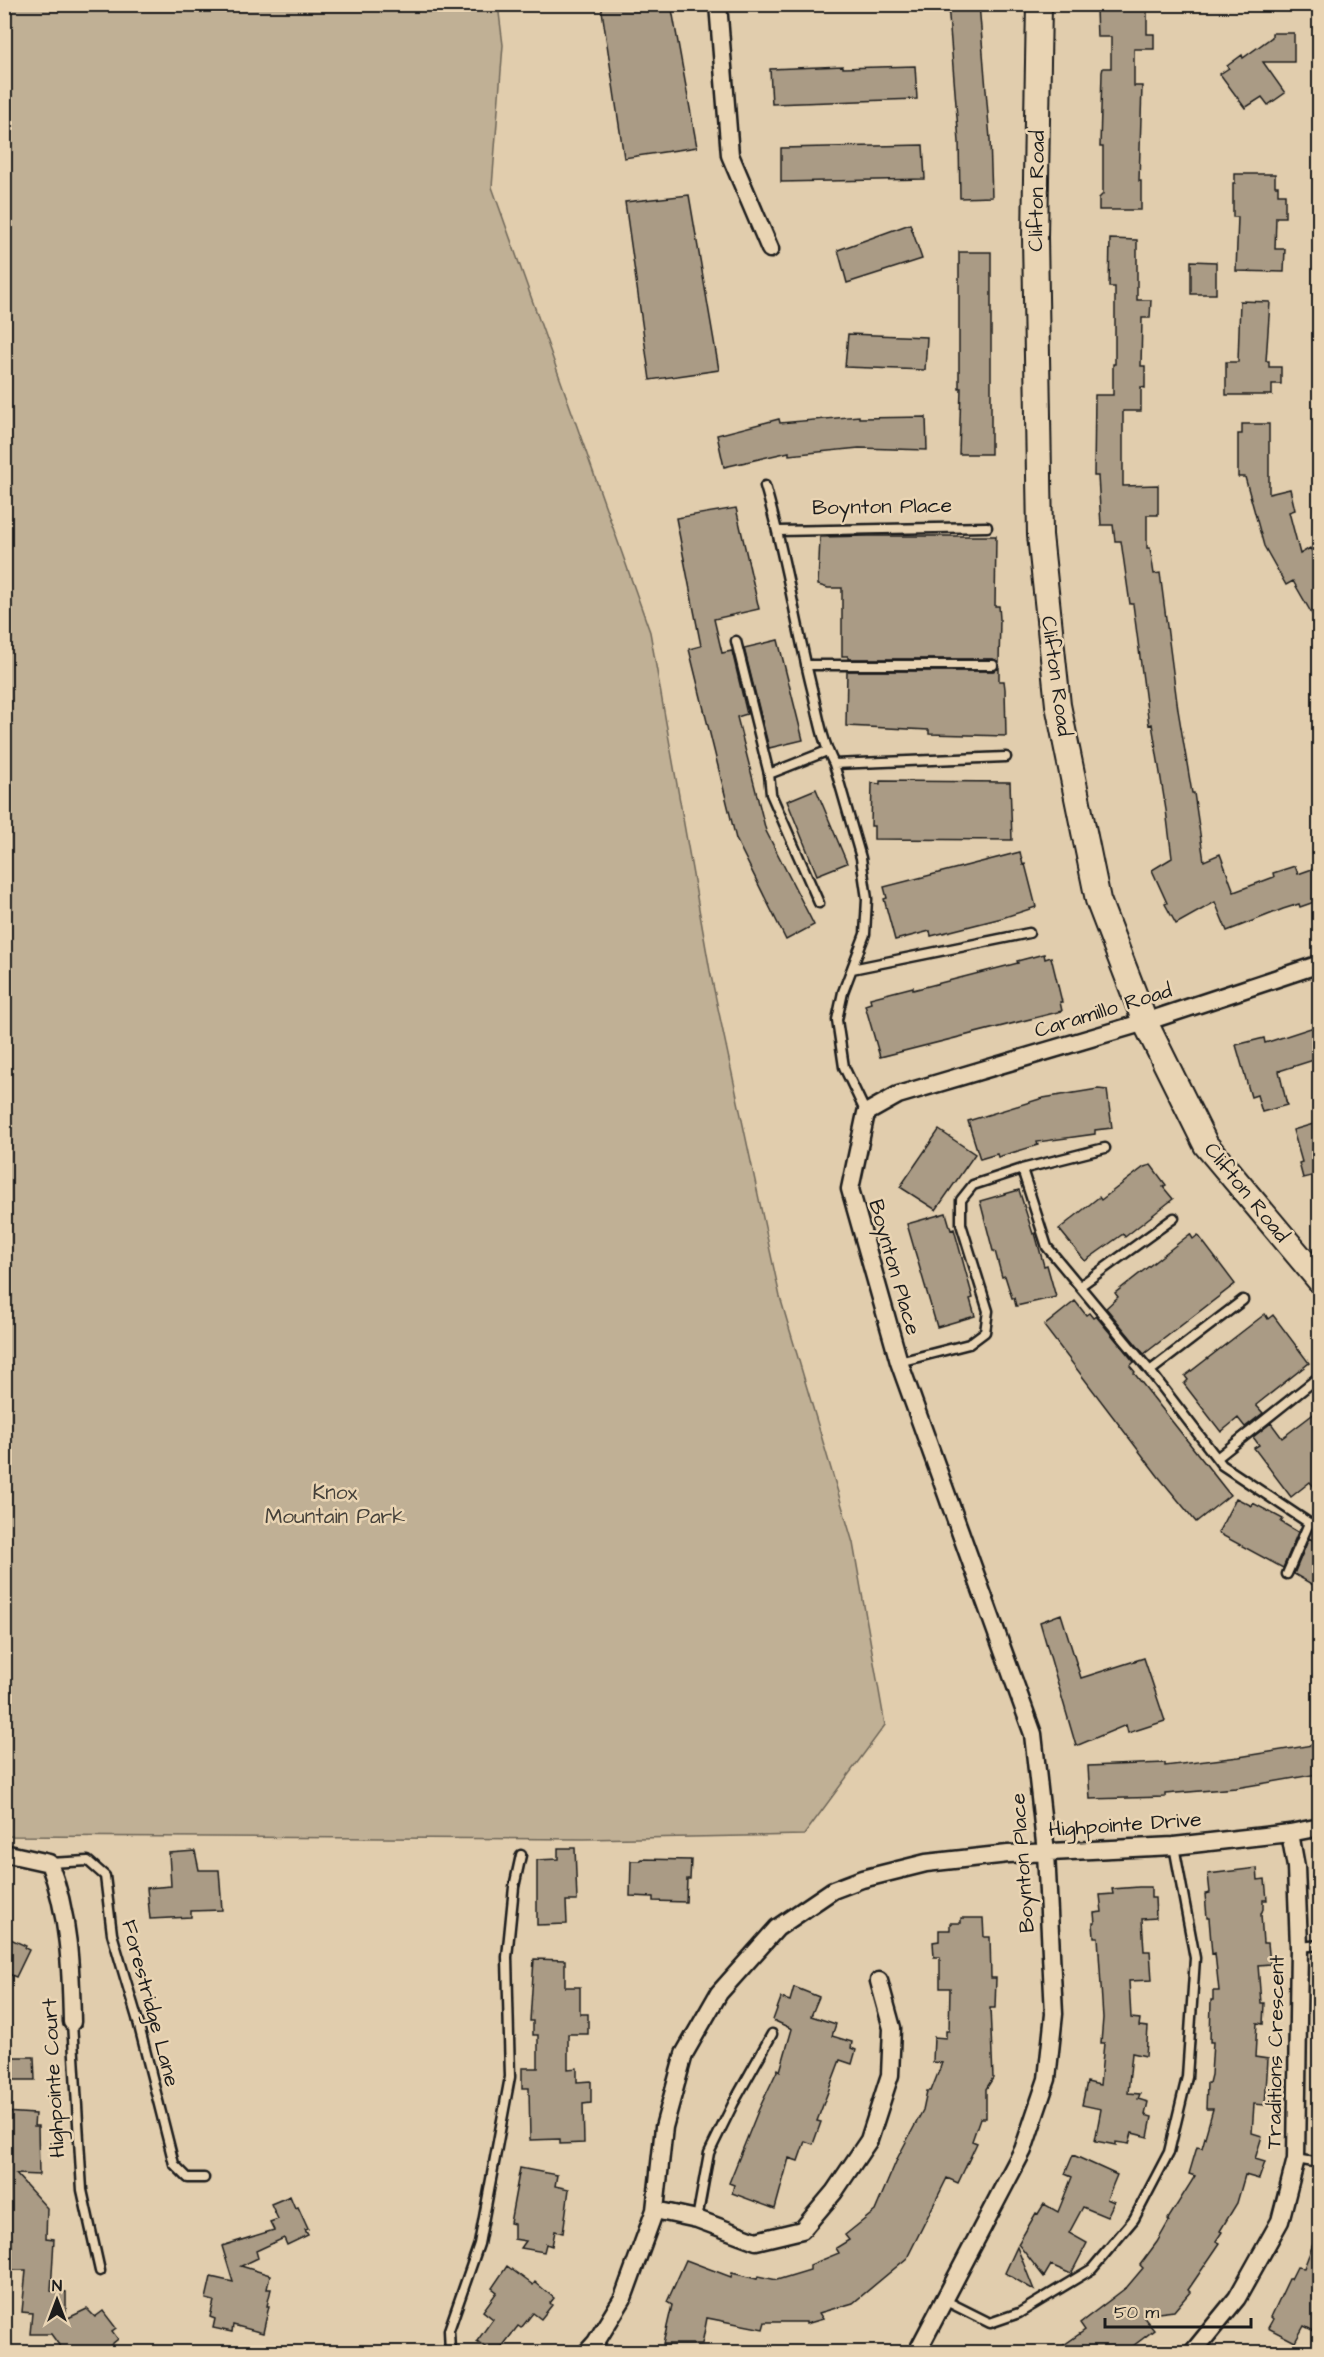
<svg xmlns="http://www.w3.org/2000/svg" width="1324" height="2357" viewBox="0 0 1324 2357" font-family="'Architects Daughter',sans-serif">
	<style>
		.green { fill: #c0b095; stroke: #6e6658; stroke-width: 1.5 }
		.building { fill: #aa9b85; stroke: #1c1c1c; stroke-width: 1.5 }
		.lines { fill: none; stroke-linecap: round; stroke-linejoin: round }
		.lane-casing { stroke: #1c1c1c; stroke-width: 13 }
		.street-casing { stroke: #1c1c1c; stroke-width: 21 }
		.secondary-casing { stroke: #1c1c1c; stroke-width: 28 }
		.lane { stroke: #e9d4b3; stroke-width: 8 }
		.street { stroke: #e9d4b3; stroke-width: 16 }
		.secondary { stroke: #e9d4b3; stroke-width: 24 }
		.labels { text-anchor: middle; stroke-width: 5; stroke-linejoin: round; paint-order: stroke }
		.street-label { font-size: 21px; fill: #1c1c1c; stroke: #e9d4b3 }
		.park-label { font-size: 21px; fill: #45413a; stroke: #e9d4b3 }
	</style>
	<rect width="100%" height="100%" fill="#e1cdad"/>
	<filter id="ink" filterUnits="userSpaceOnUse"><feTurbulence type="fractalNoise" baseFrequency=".0167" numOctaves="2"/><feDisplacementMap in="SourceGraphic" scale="12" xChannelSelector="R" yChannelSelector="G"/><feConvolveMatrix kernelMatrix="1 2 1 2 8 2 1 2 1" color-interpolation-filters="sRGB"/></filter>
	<g filter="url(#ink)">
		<path class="green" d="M5,4l493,1 5,40 -11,142 158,445 60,339 70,326 73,246 32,182 -81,110 -220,4 -579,-3z"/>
		<path class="building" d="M601,4h70l26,143 -73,11z
			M948,4h31l11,135 2,58 -32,1 -1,-56z
			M1096,9h51v25h7v15h-20v37h8l-3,95h2v29h-42v-12l4,-4v-47h-3l2,-75 1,-4h8v-31h-14z
			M1272,33h22v29h-31l22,31 -17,12 -6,-8 -17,11 -25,-34 9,-6 -2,-2 15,-11 1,3 29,-21z
			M843,66v2l72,-2 2,33 -145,5 -2,-35z
			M923,145l2,34 -144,3v-34z
			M1235,174h40v12h3v8h7v23h-9l-1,32h10l-1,23 -48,-1 2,-54h-5v-34h2z
			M689,195l30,175 -69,10 -25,-178z
			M910,224l12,35 -75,24 -9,-33z
			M1110,239l27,1v60h14l-1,18h-8l-1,48h4v22l-4,-1v24h-18v75l35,-1v30h-11v33h3l4,26 6,-1 18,137 14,83h2l10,68 16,-7 14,38 40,-15 -1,-4 22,-7 3,8 17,-6 1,3 4,-1v30l-20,7 -1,-3 -16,5 -56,22 -12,-29 -39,22 -11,-20 2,-1 -15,-33 20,-12 -6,-48 -14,-86 -3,1 -16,-121h-3l-9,-63h-6l-2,-16h-12l-3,-49h-4l1,-81h18v-31h2v-77h-6z
			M959,252h32v202h-32l2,-66h-2z
			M1191,261l25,1v32h-25z
			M1240,301l30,1 -4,59h3v6h12v17h-9v11h-46v-33h12z
			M848,334l79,3 -2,33 -80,-3z
			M859,416v2l67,-1 1,33 -68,-2 -70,7v-3l-65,15 -7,-32 62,-16 1,4z
			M1242,424h27v70l21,-5 5,21 -6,2 11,42 10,-6 10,15v65l-27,-47 -7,4 -22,-39 -19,-69h-7v-43h4z
			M736,508l23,101 -45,10 8,34 10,-2 15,63 -10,3 29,114 48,94 -28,15 -50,-101 -47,-190 12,-3 -25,-128z
			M868,536h128l-1,70h4l1,13 -1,43 -6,-3h-145v-3h-6v-68h-14l-10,-3 2,-48z
			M778,640l25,100 -34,8 -25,-100z
			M999,668v13h5l1,8 1,47 -77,-2v-4l-83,-4 1,-55h146z
			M880,781l130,1 2,58 -138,-1v-13h-3l1,-43 8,1z
			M816,789l31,74 -30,12 -30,-74z
			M1020,852l3,13 2,-1 11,43 -34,11 -71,18 -1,-5 -35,9 -11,-41 3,-1 -3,-11z
			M1044,954l1,5 6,-2 11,45h-2l2,9 -182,46 -15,-52 6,-2 -1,-5 43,-11v3l105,-27 -1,-2z
			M1320,1025v33l-41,13 8,34 -25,7 -5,-17 -6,2 -15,-52 28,-7 1,5z
			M1098,1089l9,1 5,38 -17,2v4l-58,8 1,3 -40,12 -1,-3 -17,5 -12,-38 75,-23z
			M1320,1122v52l-17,4 -4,-15 3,-1 -9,-32z
			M939,1130l36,24 -39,56 -36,-23z
			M1151,1165l15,20 -3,2 10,12 -48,38 -2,-3 -38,27 -26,-32 40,-32 2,3 43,-33z
			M1019,1190l14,44 2,-1 9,33 3,-1 9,32 -40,9 -2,-8h-2l-7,-22 -3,1 -7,-26h-2l-13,-50z
			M946,1213l5,17 3,-1 19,69 -3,1 5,17 -38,11 -30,-103z
			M1190,1234l3,5 5,-4 37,49 -91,70 -38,-46 12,-11 -3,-4z
			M1075,1301l11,14 3,-2 4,5 3,-2 38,46 -4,4 5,6 -1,1 96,122 -34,27 -38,-46 -114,-150z
			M1265,1314l3,5 5,-4 36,48 -53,42 7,8 -18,14 -7,-9 -17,14 -37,-48 4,-4 -3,-4z
			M1320,1409v85l-10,-12 -19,15 -37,-49 5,-3 -6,-8 18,-14 11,15z
			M1236,1498l16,8 1,-3 30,16 -2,3 17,10 -15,36 -65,-35z
			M1309,1538l11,6v45l-26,-15z
			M1061,1614l20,64 63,-20 21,63 -37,12 -2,-8 -50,21 -36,-124z
			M1312,1745l6,29 -82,14 -71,6v3l-75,2 -2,-33 77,-3v3l74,-9z
			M558,1848h17l2,53h-11l1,23 -30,1v-65l21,-1z
			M195,1851l4,19h20l3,40 -31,1v6l-41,2 -3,-31 24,-2 -2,-33z
			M641,1859l50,1 -1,19h-3l-1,23 -33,-1v-4l-23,-1 1,-35h10z
			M1257,1868l1,12 7,-1 2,21h-4v9l-2,5 2,29h5l2,21 -12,1 3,38h3l-1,21 -6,-1 -2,34 13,2 -3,46 -11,-1 -2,29 10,3 -7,23 10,3 -6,17 -14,-4 -8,28 -17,28 2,1 -6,9 4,2 -32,47 2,2 -16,19 -32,4 12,15 -29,22h-71l31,-22 -5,-7 47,-36 16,-19 -3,-3 17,-23 12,-21 -1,-2 27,-43 -6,-2 8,-27 5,1 11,-39h-7l1,-26h2l2,-8 2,-33h-3l1,-42h2v-9h6l-4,-38 -3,1 -3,-36h-2l-2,-24 5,-1 -2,-19z
			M1139,1887h12v11h4l1,20 -14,1 2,32h6l2,29 -23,1 2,37 9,1 -1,7 9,1 -2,29 -14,-3 -4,40 12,1 -2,5 10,3 -3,13 7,2 -4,20 -16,-4 -3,11 -13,-2v3l-21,-4 6,-32 -19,-4 5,-23 13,3 4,-42h-3l2,-25 -5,-81h-4l-1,-14h2l-1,-10 8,-1 -2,-17 13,-1 -1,-5z
			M961,1918h22l1,19h6l1,41h5l-1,30h-5l3,70 -7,11v29h-6l-8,23 5,2 -19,40 -11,-5 -40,80 -54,45 -34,10 4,6 -17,5v-2h-41l-2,7 -56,-11 -5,26h-39l9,-39 -5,-3 19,-42 45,17 1,-4 25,6 1,-3 19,4 33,-10v-5l29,-12 -3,-5 13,-8 -4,-5 30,-24 23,-54 25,-47 4,-19h4l11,-28 -9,-1 1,-25 12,1v-7h3l1,-43h-10v-31h-6l-1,-15 6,-1v-11h11v-7h11z
			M4,1936l22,10 -1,2 4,2 -13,27 -12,-5z
			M534,1959l31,1v27h15v27h8v20h-20v35l9,-1v14l14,-1v22l-8,1 1,39 -24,1v-5l-30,1 -1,-52h-7v-20h16v-33h-5v-14h-3z
			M794,1987l25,10 -8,19 25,8 -4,12 20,6 -1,6 5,2 -4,14 -12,-4 -23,61 4,1 -8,22 -8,-3 -7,20 -9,-3 -14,51 -43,-16 2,-8 -5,-2 29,-72 20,-42 2,2 12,-42 -19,-9 8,-22 9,3z
			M4,2057h30l1,23h-31z
			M4,2112l31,2 -1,12h4l1,49 -23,-1 31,34 -1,30 8,1 -3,52 15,1v27l21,-10 8,8 8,-6 13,17 -4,3 6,8 -16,13h-38l-13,-18h-21l2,-21 -10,-1 4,-42h-16v-4h-4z
			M1073,2155l44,20 -10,24 7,3 -7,15 -24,-10 -14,26 18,10 -16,31 -20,-9 -7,12 -26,-33 18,-31 2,1 6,-10 14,8 14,-35 -7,-3z
			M520,2168l37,7 -2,11 14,3 -6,44 -8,-2 -3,15 -6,-2 -2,8 -23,-4 5,-7 -12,-2v-15l-4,-1z
			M290,2196l5,12 3,-1 10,22 -3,1 3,5 -21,10 -3,-7 -28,13 2,7 -17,8 29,9 -3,14h4l-4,17h2l-6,27 -30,-8 -1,7 -19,-4 2,-9 -5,-2 4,-16 -8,-2 5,-22 22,5 -11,-36 52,-16 -4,-8 8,-3 -7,-15z
			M1318,2231l2,89 -6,11 -10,-5 -9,16 -27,-14 5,-9 -2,-2 18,-38h2l6,-12 7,1z
			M1017,2247l17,43 -29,-17z
			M507,2266l26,19 2,-3 19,16 -4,5 2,2 -11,14 -8,-6 -12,15 -3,-2 -20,26h-6l-15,-11 16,-22 -10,-8 14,-19 -5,-4z"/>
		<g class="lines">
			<g class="lane-casing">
				<path id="lane" d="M765,486c20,67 30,135 47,203 6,25 10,52 22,75l27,94 6,41 -2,35 -22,58 -6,28 7,47 22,46
					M778,531l209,-4
					M736,641l33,133
					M806,665h187
					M834,764l172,-7
					M819,903l-48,-109 -2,-20 58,-23
					M852,969l177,-36
					M1022,1169l25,78 103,124 72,94 87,58 7,1 4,-3
					M1080,1286l94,-68
					M899,1362l70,-18 16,-12 3,-21 -27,-87v-24l12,-15 49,-16 83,-21
					M1150,1371l93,-71
					M1217,1458l103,-82
					M1287,1574l22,-51
					M49,1863l39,-2 17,15 7,58 25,84 37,146 14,14h16
					M1299,1947l21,-2
					M72,2022l10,168 18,81
					M1296,2159l24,4
					M697,2219l12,-66 25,-51 38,-68
					M944,2300l46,23 29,-10 73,-44 42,-50 35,-67 18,-75 8,-119 -21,-112
					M450,2352l-1,-22 30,-86 31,-167 -3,-120 7,-70 7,-32"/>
			</g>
			<g class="street-casing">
				<path id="street" d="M718,4l12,151 40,94
					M4,1853l45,10c20,50 22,106 23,159
					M655,2210l42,9 59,22 46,-11 32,-38 35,-52 21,-65 2,-47 -13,-47
					M587,2352l9,-10 27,-44 32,-88 9,-83 20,-73 35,-61 58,-65 56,-38 29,-11 64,-16 82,-9 166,-8 116,-13 30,-6
					M917,2352l106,-202 24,-71 7,-65 -8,-162 -13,-118 -134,-372 -49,-173 16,-76 32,-18 247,-73 175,-58
					M1193,2352l44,-54 43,-77 16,-62 3,-212 -3,-80 -6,-34"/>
			</g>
			<g class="secondary-casing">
				<path id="secondary" d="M1039,4l-4,233 5,298 18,170 40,195 47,122 61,123 114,136"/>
			</g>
			<use href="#lane" class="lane"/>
			<use href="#street" class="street"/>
			<use href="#secondary" class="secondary"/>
		</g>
	</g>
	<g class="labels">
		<g class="street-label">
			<text transform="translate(1036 191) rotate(-89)" y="7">Clifton Road</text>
			<text transform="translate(882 506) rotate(-1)" y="7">Boynton Place</text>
			<text transform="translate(1057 676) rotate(82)" y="7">Clifton Road</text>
			<text transform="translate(1103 1010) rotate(-17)" y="7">Caramillo Road</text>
			<text transform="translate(1247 1192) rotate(51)" y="7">Clifton Road</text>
			<text transform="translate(895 1267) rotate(74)" y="7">Boynton Place</text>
			<text transform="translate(1125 1824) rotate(-4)" y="7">Highpointe Drive</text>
			<text transform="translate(1022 1863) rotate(-94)" y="7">Boynton Place</text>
			<text transform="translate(151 2003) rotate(75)" y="7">Forestridge Lane</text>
			<text transform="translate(1275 2052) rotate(-89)" y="7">Traditions Crescent</text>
			<text transform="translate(53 2078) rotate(-93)" y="7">Highpointe Court</text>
		</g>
		<g class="park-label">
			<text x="335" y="1499">Knox<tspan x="335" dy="24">Mountain Park</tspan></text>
		</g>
	</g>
	<rect width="1324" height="2357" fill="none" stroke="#e9d4b3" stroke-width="24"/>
	<rect x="12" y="12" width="1300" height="2333" fill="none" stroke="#1c1c1c" stroke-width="2" filter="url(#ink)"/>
	<g transform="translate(57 2300)" stroke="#e9d4b3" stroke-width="4.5" paint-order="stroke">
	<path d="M0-4.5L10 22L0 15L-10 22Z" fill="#1c1c1c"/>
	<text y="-9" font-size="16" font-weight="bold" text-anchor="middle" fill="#1c1c1c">N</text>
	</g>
	<path d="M1105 2318v9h146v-9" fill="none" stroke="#1c1c1c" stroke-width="3"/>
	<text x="1114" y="2318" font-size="18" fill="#1c1c1c" stroke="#e9d4b3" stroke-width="4.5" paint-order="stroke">50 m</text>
</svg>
